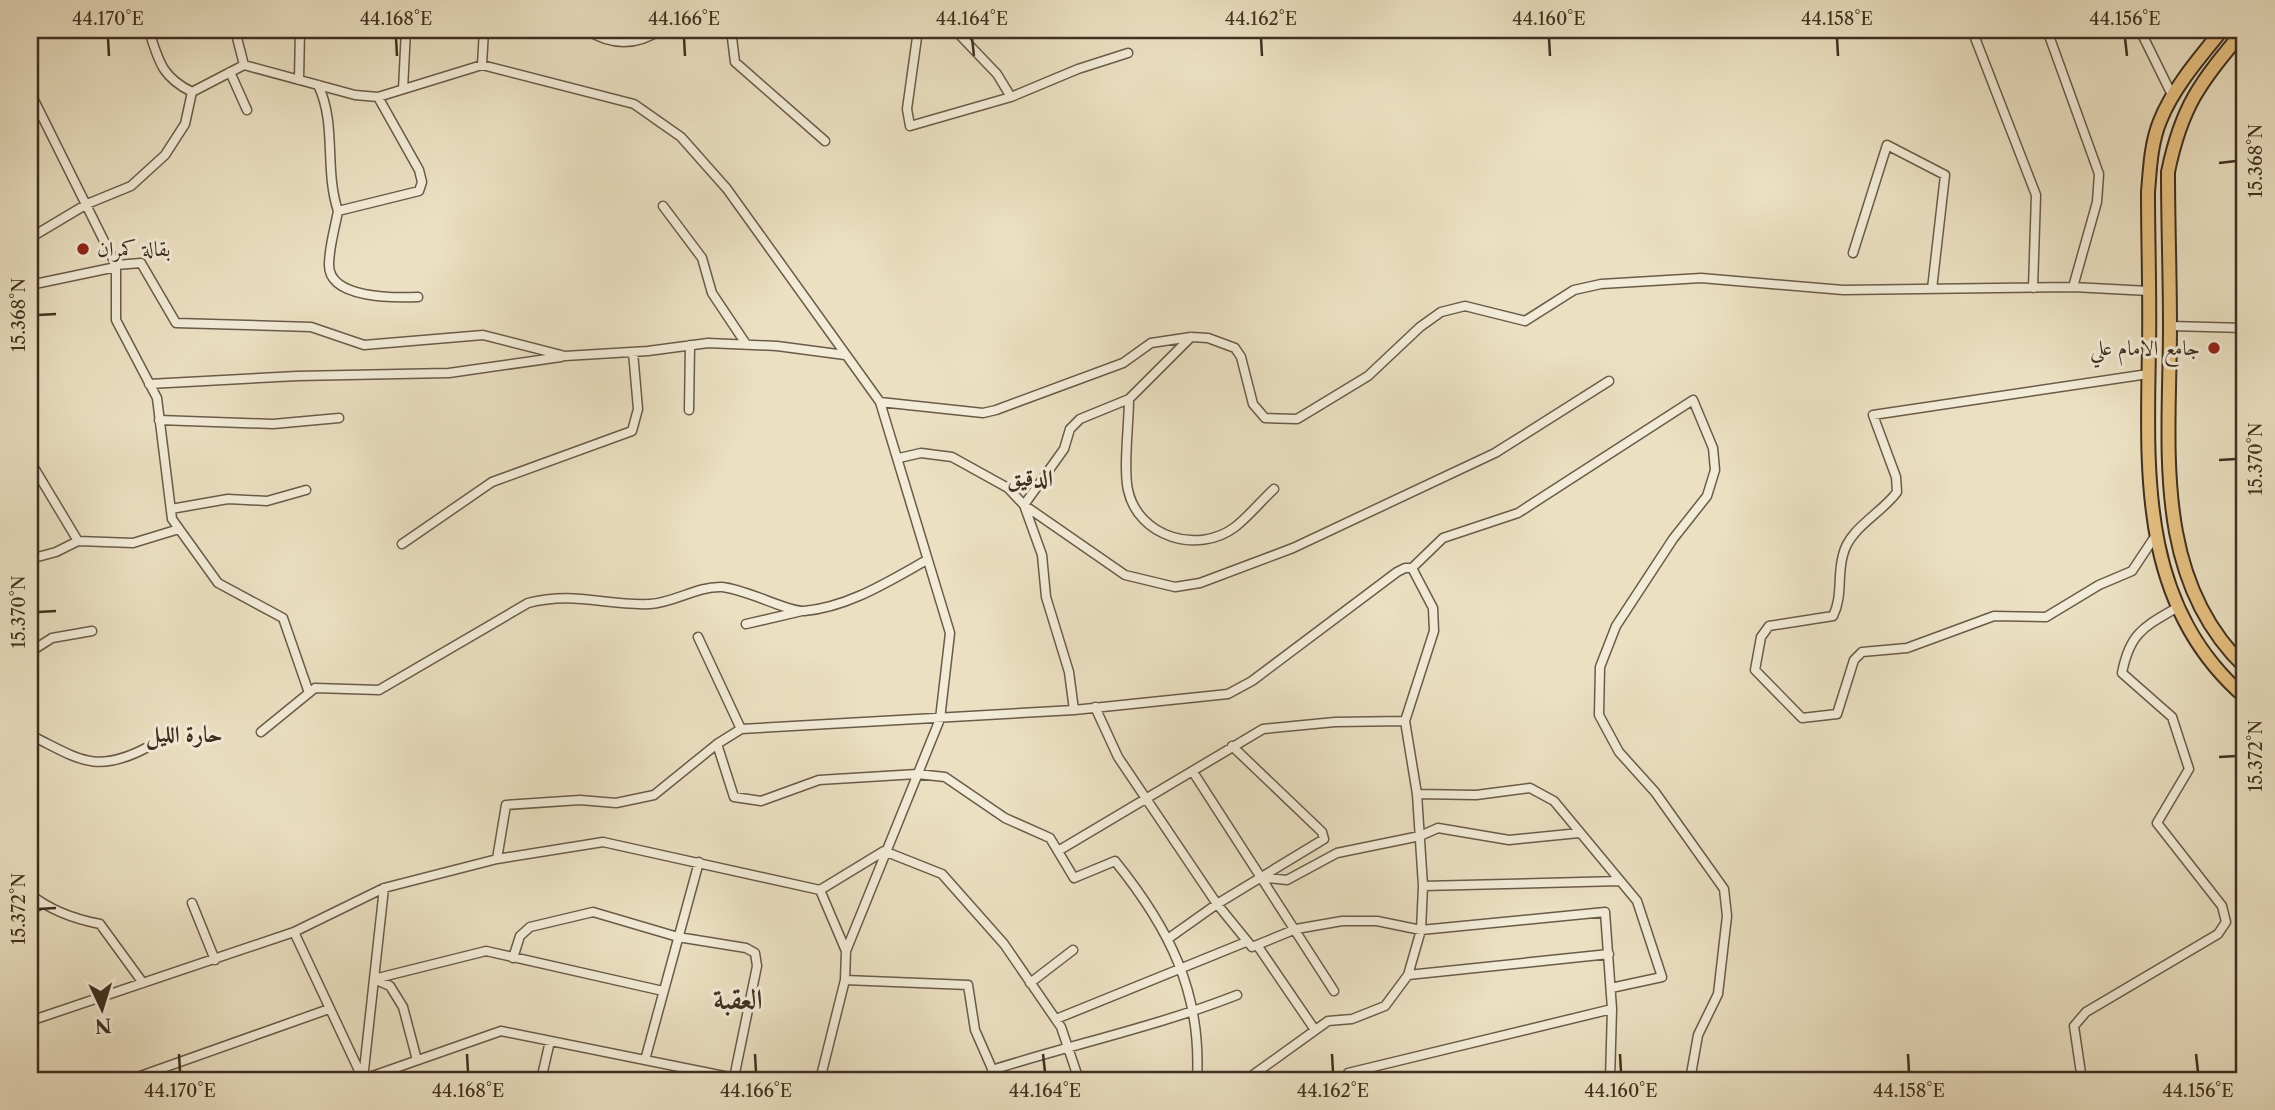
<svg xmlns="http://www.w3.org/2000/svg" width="2275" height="1110" viewBox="0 0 2275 1110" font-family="'Libre Caslon Text',Amiri,serif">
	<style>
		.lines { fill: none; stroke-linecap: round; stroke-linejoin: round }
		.street-casing { stroke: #6a5b48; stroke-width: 11 }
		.primary-casing { stroke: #3f2f20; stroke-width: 16 }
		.street { stroke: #f2ebd7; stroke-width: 8 }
		.primary { stroke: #e6c081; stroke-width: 12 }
		.ticks { fill: none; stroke: #3f2f20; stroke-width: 2.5 }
		.poi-dot { fill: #8f2418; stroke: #f2ebd7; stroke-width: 2.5 }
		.labels { text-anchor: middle; stroke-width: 6; stroke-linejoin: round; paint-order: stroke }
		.poi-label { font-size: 21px; fill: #3f2f20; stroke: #f2ebd7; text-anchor: start }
		.neighbourhood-label { font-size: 23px; font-weight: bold; fill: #3f2f20; stroke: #f2ebd7 }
		.district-label { font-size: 28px; font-weight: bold; fill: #3f2f20; stroke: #f2ebd7 }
		.neatline { fill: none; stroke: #3f2f20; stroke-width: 2.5 }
		.ticks-label { font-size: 18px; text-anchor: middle; fill: #3f2f20 }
	</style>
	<rect width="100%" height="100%" fill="#ebe0c2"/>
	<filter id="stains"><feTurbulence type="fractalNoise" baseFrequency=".00286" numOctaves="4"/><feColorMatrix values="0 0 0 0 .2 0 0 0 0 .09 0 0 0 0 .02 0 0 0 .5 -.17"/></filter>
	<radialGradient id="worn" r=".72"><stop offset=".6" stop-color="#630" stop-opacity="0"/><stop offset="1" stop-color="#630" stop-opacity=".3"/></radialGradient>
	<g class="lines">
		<g class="street-casing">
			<path id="street" d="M235,30l9,35
				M587,30c24,16 50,16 73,0
				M731,30l4,32 90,79
				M918,30l-11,79 3,17 101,-29 67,-28 50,-16
				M955,30l42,44 14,23
				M1972,30l64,165 -3,93
				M2047,30l52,144 -2,28 -24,85
				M2140,30l33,67
				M149,31c10,31 13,46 43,61
				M482,65l2,-35
				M230,72l17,38
				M299,80l1,-50
				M318,85c19,39 6,84 20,126
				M403,89l3,-59
				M30,92l86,173v55l41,78 15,121 46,64 65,35 26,75
				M378,97l41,73 3,12 -3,9 -81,20c-3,17 -9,36 -9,54 0,34 66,33 89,32
				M663,206l39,52 10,35 34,51
				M30,238l57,-34 44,-18 34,-31 20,-31 7,-32 52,-27 111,30 23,2 104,-32 152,39 47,33 46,52 153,213 70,231 -10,86 -94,232 -1,29 -25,100
				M1853,253l34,-108 58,30 -13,114
				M116,265l25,-2 35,60 135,4 53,18 119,-10 82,21 83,-5 60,-8 69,3 68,9
				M30,285l86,-18
				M2170,326l75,2
				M2148,374l-275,41 23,62 1,15c-16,22 -48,36 -54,63 -6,21 0,41 -10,61l-64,10 -8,11 -6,33 47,48 35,-4 17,-54 8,-8 45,-4 87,-32 52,1 53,-32 33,-14 24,-36
				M149,384l148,-8 152,-3 112,-16
				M1129,399l62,-62
				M880,402l103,11 13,-3 127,-47 28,-20 40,-6 17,1 27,10 6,9 12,47 12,14 32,1 15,-9 56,-34 52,-49 21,-15 24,-6 60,15 49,-31 27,-6 100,-6 142,12 230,-3 76,4
				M689,410l1,-65
				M159,420l114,4 66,-6
				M899,458l22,-5 31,4 56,31 16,17 18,50 4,42 23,75 5,38
				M30,461l48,80
				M1274,489c-13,12 -25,27 -39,38 -37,28 -97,10 -107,-37 -5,-22 1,-66 1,-91l-49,20 -10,10 -6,20 -40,56 101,70 50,12 25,-4 93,-35 202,-95 114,-72
				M171,509l57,-10 39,2 39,-11
				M402,544l90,-62 140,-51 6,-22 -5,-57
				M30,559l26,-7 22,-11 55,2 46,-14
				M746,624l56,-13
				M698,637l43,92
				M30,652l22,-14 40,-7
				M1095,707l23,50 99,147 35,43 44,-18 46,-8h35l44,9 184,-18 7,97 -2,71
				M261,732l54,-44 64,2 149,-87c47,-12 77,3 122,1 24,-1 47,-18 72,-17 24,2 66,25 82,24 45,-4 85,-30 123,-51
				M30,735c48,23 64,40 116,13
				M717,744l17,53 27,4 58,-21 98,-6 28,3 60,41 45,20 24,40 41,-17c54,67 87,131 82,219
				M1193,772l141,219
				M1417,794l59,1 54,-7 24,13 83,100 25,76 -51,11
				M1058,851l205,-122 72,-7 70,-1
				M497,859l9,-54 74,-5 36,3 38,-8 63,-51 24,-15 333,-19 154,-16 24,-13 145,-109 8,-4h7l31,-30 75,-25 175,-113 20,48 2,22 -8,26 -34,43 -57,87 -16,41 -1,48 20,37 36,40 69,97 3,27 -9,78 -20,41 -8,45
				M1259,877l28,3 50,-27 83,-17 18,-8 71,12 70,-7
				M1423,886l197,-5
				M30,894c21,17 44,25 70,30l43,59
				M192,903l23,57
				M30,910l12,-6
				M294,932l68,145
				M1169,938l48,-34 107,-65 -2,-7 -90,-86
				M1257,945l58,85
				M846,951l-26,-61 64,-39 58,23 62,70 57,83 18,53
				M513,958l7,-22 10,-9 63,-15 85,25 68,11 9,5 2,13 -23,112
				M1408,975l201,-21
				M374,979l112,-28 177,40
				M374,979l16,7 13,21 14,53
				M845,980l123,5 7,45 22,50
				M1030,983l43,-33
				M1056,1019l190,-77
				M30,1021l264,-89 90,-44 113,-29 106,-17 217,48
				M645,1060l54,-198
				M992,1070c82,-26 166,-44 245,-75
				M363,1079l21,-191
				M129,1080l200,-71
				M361,1080l140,-49 243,49
				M541,1080l9,-39
				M1065,1080l13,-3
				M1246,1080l82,-59 24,-2 33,-13 23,-31 13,-45 2,-44 -6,-92 -12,-73 29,-90 -1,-23 -21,-40
				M1352,1080l-4,-7 264,-64
				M2082,1080l-8,-54 12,-14 132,-78 8,-12 -4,-16 -65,-83 32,-54 -17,-52 -50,-44c8,-41 22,-46 56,-66"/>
		</g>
		<g class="primary-casing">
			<path id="primary" d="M2222,30c-22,27 -49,58 -62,91 -9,22 -10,47 -12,71 0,51 2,103 1,154 -2,128 -10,260 96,351
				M2244,30c-43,52 -62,74 -76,142 0,52 2,103 2,154 0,118 -19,251 75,341"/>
		</g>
		<use href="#street" class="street"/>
		<use href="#primary" class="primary"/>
	</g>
	<path class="ticks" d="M108,38l1,18M396,38l1,18M684,38l1,18M972,38l2,18M1261,38l1,18M1549,38l1,18M1837,38l1,18M2125,38l2,18M2219,163l17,-2M38,315l18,-1M2219,460l17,-1M38,612l18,-1M2219,757l17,-1M38,909l18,-1M179,1054l1,18M467,1054l1,18M755,1054l1,18M1043,1054l2,18M1332,1054l1,18M1620,1054l1,18M1908,1054l1,18M2196,1054l2,18"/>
	<g class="poi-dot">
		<circle cx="83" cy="249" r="7"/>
		<circle cx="2214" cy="348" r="7"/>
	</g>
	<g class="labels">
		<g class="poi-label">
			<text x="97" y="256">بقالة كمران</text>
			<text x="2200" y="355" text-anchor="end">جامع الامام علي</text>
		</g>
		<g class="neighbourhood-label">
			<text x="1030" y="486">الدقيق</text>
			<text x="184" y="742">حارة الليل</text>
		</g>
		<g class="district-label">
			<text x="738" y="1009">العقبة</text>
		</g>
	</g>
	<rect width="2275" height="1110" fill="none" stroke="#ebe0c2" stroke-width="77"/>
	<g transform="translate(102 1009) rotate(176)" stroke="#f2ebd7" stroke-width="5" paint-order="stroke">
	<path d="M0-5L12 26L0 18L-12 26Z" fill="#3f2f20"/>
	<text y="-10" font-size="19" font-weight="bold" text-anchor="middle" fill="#3f2f20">N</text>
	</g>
	<rect x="38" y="38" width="2198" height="1034" class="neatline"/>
	<g class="ticks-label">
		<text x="108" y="25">44.170°E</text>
		<text x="396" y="25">44.168°E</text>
		<text x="684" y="25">44.166°E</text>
		<text x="972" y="25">44.164°E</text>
		<text x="1261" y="25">44.162°E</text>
		<text x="1549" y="25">44.160°E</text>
		<text x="1837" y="25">44.158°E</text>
		<text x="2125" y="25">44.156°E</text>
		<text transform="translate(2256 161) rotate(-90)" y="6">15.368°N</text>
		<text transform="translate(19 315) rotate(-90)" y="6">15.368°N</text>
		<text transform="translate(2256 459) rotate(-90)" y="6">15.370°N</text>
		<text transform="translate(19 612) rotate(-90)" y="6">15.370°N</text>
		<text transform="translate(2256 756) rotate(-90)" y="6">15.372°N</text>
		<text transform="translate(19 909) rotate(-90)" y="6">15.372°N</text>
		<text x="180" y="1097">44.170°E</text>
		<text x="468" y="1097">44.168°E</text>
		<text x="756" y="1097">44.166°E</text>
		<text x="1045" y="1097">44.164°E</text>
		<text x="1333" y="1097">44.162°E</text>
		<text x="1621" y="1097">44.160°E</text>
		<text x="1909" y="1097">44.158°E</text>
		<text x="2198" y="1097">44.156°E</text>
	</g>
	<rect width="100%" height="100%" filter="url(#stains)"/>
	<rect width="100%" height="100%" fill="url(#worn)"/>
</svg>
